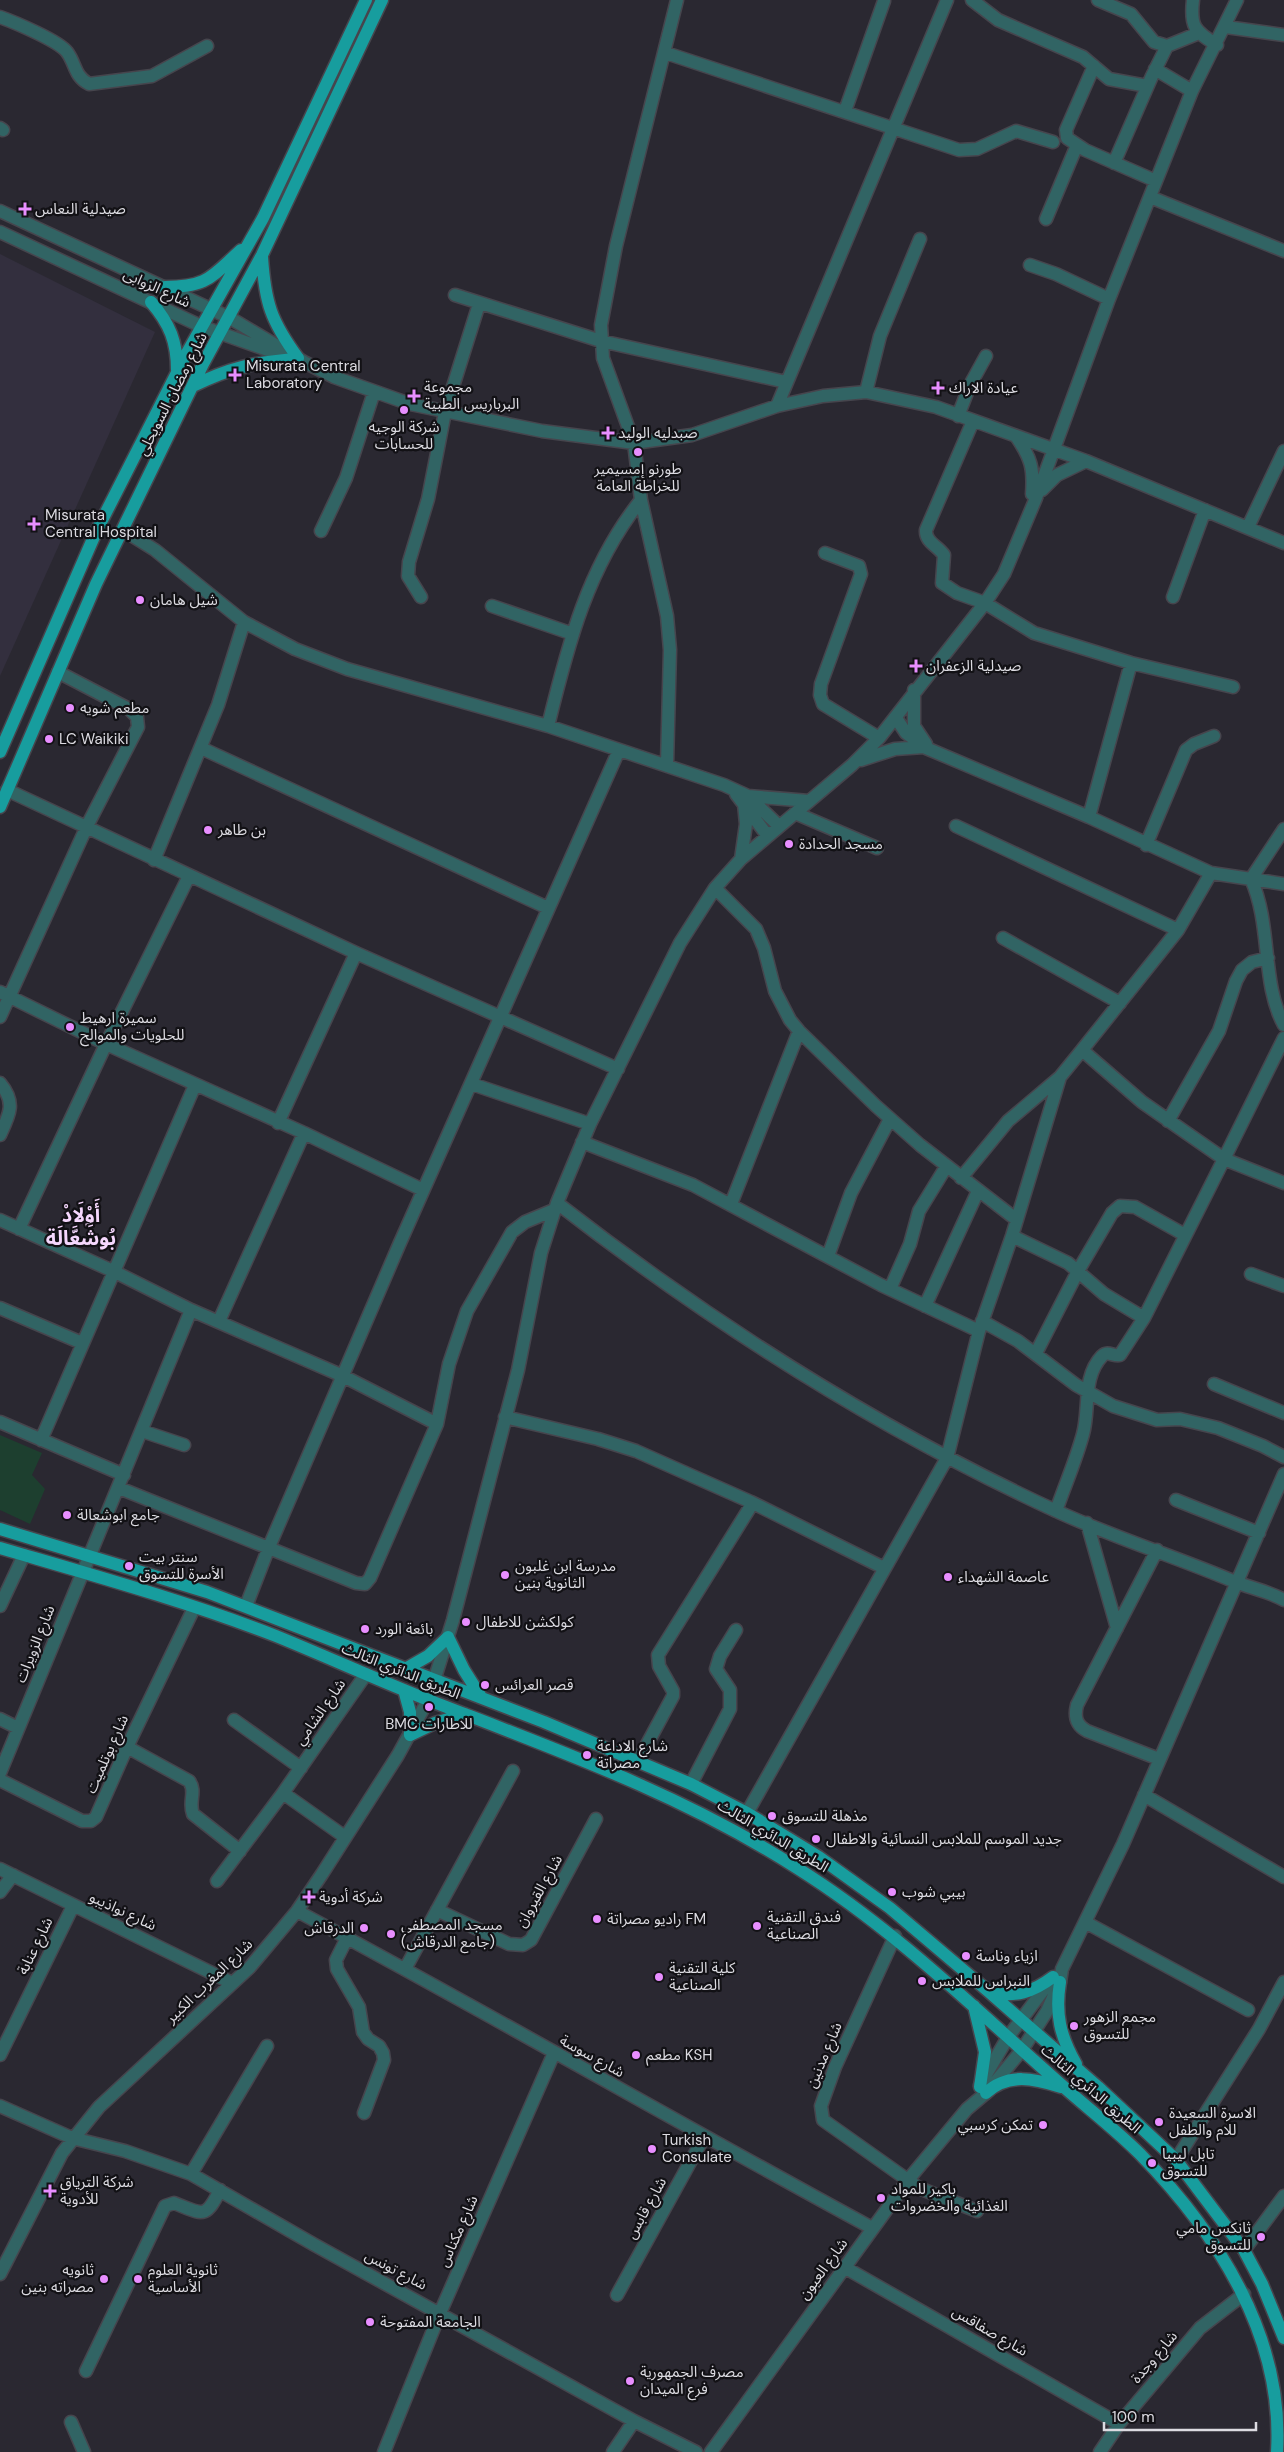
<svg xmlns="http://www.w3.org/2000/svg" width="1284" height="2452" viewBox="0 0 1284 2452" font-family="'DM Sans','Noto Sans Arabic',sans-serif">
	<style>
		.built { fill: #332f3e }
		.green { fill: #1d3f2f }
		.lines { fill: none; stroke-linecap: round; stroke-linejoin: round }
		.minor-casing { stroke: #46454d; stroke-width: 15 }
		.major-casing { stroke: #46454d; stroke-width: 15 }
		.minor { stroke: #316464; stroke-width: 12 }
		.major { stroke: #179d9e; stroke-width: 12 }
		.poi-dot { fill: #e88eff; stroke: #121115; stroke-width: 2 }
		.labels { text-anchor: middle; stroke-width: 4.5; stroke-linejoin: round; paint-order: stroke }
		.poi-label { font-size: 15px; fill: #dcdbe1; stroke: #121115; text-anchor: start }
		.street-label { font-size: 15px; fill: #dcdbe1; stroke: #121115 }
		.district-label { font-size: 20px; font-weight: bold; fill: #f5d7fd; stroke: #121115 }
	</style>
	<rect width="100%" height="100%" fill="#2a2831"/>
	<path class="built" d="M0,254l155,78 -155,344z"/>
	<path class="green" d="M0,1435l42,18 -10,22 13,14 -15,35 -30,-14z"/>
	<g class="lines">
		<g class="minor-casing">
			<path id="minor" d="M972,0l26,20 85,37 26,22 38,7
				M1098,0l33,14 23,28 13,4
				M1193,0c-3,26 1,31 24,45
				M0,17c14,5 59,24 67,35 9,12 7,24 22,32l63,-8 55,-30
				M1226,27l58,8
				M666,53l293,97 18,-1 39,-18 37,11
				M1094,66l-28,64 1,8 18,12 71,31
				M1155,69l37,22
				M845,111l39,-110
				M0,128l3,2
				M1114,163l38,-87 15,-30 32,-13
				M1150,197l134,54
				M0,211l230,107 74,44 30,15 76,27 132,27 92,12 58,-8 85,-29 46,-10 43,-4 70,15 150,54 198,82
				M1046,219l31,-74
				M0,232l203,95 79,28
				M1030,265l26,9 53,25
				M455,295l146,46 185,41
				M866,392l14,-56 40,-97
				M777,406l170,-406
				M958,416l12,-31 16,-29
				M973,421l-47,109c-1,12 12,16 18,25l-2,28 15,10 28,10 49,30 97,30 102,24
				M1016,436c15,22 18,32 16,58
				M1042,490l15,-15 29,-14
				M1248,527l36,-76
				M123,530l32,20 89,72 51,27 52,20 201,57 176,59 24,11 31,30
				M321,531l25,-53 28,-86
				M825,553l34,13 2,8 -40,110 -1,11 3,9 56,34
				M421,597l-13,-21 1,-14 19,-63 17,-87 34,-108
				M1173,597l32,-87
				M492,606l81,28
				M914,690v36l12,18
				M896,718l10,15 20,15 163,69 122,56 40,6c21,46 10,104 33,146
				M548,726c20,-82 40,-160 93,-226
				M201,748l347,160
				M861,760l34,-11 29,-2
				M667,764l3,-114 -3,-34 -26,-116 -7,-57 -31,-85 -2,-33 15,-79 61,-246
				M7,790l349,163 262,116
				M736,794l31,41
				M748,796l61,5
				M795,813l82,35
				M1089,817l42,-154
				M956,826l222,104
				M1146,845l40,-95 8,-6 20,-8
				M741,859l5,-35 -2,-20
				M154,860l64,-155 26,-83
				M1251,879l33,-50
				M1251,879l33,5
				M715,888l41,41 8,19 11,43 15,29 9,11 77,75 44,39 97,75
				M1003,938l117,65
				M0,992l106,52 198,89 119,57
				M0,1017l87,-191 51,-99 -1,-10 -8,-8 -71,-37
				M1284,1038l-60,121 60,24
				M0,1083c16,19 10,31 0,52
				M472,1084l118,40
				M1168,1121l51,-90 17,-50 6,-11 10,-8 16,-4
				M278,1123l78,-170
				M582,1142l111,43 188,100 98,46
				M961,1178l47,-57 52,-44
				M557,1203c152,118 322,226 497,307 58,27 120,46 179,71 17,7 35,10 51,19
				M731,1204l68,-173
				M0,1220l115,52 76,38 152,66 94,48
				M19,1229l87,-185 83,-168
				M1012,1236l56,27 36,31 40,24
				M828,1256l23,-63 39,-74
				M1251,1274l33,12
				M890,1289l20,-45 9,-33 27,-44
				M925,1306l53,-115
				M0,1308l82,35
				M219,1321l85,-188
				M982,1321l36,20 58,44 37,21 44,14 23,-1 38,9 45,18 21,11
				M1036,1353l42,-82 34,-58 8,-7 15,1 50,28
				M1214,1384l70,29
				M505,1417l93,22 38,12 115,51 133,66
				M0,1422l124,53
				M142,1431l42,14
				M41,1440l154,-355
				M119,1488l237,95 9,1 5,-6 67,-154 12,-60 18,-53 45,-79 13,-10 29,-12
				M1176,1500l83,33
				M1056,1511c9,-26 20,-51 27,-77 7,-25 -1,-57 19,-78 6,-6 12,1 18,-1l24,-37 80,-159 -82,-57 -60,-52 96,-120 33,-57
				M1087,1523l30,105
				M1157,1550l-80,155c-3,12 -1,20 10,26l72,28
				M0,1606l24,-51
				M246,1606l23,-59 130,-302 220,-495
				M0,1719l18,9
				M234,1720l67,48
				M127,1747l62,34c8,10 -1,21 4,33l47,37
				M638,1761l35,-65v-5l-14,-25 -1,-11 91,-146
				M0,1773l191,-463
				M0,1780l82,41h9l5,-4 31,-70 67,-139
				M691,1784l39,-75v-19l-14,-21 4,-13 16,-26
				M283,1793l62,44
				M1144,1795l140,82
				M747,1813l200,-355 32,-127 33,-95 48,-159 22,-27
				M0,1869l232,114
				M217,1881l66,-88 83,-119
				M0,1892l13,-17
				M437,1910l72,34 14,1 8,-5 65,-121
				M297,1911c193,103 383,213 575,317
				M1085,1922l163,88
				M895,1936l-60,131 -14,39 2,14 96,68 58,23
				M347,1938l-11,22 1,9 22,38 4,25 5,7 11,7 4,7 1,7 -20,53
				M405,1969l108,-198
				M0,2055l73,-149
				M980,2085l28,-48 43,-57
				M0,2106l72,32 53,13 66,23 122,70 321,177 62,31
				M1176,2160l83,-131 25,-47
				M191,2174l76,-128
				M1244,2250l40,-54
				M844,2267l275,157
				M0,2274l62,-121 37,-46 151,-140 47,-56 25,-37 76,-119 30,-55 25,-80 65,-250 23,-117 16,-50 33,-79 90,-181 35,-55 26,-29 111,-94 27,-27 106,-135 19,-29 32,-76 73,-199 83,-208 45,-91
				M617,2295l87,-158
				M86,2371l79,-165 9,-3c29,11 31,17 46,-13
				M71,2422l13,30
				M384,2452l56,-139 114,-260
				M613,2452l21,-31
				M711,2452l197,-272 59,-71 19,-16 36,-43 25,-39 13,-29 2,-13 61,-125 161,-370
				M1100,2452l19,-28 81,-96 44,-34"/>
		</g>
		<g class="major-casing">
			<path id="major" d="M262,257c3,46 9,64 36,101
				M165,287c43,0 46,-10 76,-37
				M151,302c19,22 26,40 26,68
				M193,386c36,-18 62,-24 103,-27
				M0,752l96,-220 91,-179 76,-135 103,-218
				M0,807l96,-223 107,-220 59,-109 120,-255
				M0,1529l207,63 337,130 147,62 56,29 72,44 71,51 98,83 110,96 78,73 68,90 18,34 22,54
				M0,1548c92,27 186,53 276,88 54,22 106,46 160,67 124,48 249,93 361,165 99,62 180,143 268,220 25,22 51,42 75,66 77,79 144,182 137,298
				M407,1668l21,-12 20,-19 16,33 17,27
				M404,1690l6,22v23
				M410,1735l25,-12 30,-9
				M1060,1982c-5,32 0,54 16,82
				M990,1992c25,6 43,0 63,-15
				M974,2006l11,46 -5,35
				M986,2093c22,-21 49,-14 75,-6"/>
		</g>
		<use href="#minor" class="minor"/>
		<use href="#major" class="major"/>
	</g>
	<g class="poi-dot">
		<path d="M22.5 201.5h5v5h5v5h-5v5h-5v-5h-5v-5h5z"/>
		<path d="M232.5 367.5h5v5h5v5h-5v5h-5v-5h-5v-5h5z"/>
		<path d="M935.5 380.5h5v5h5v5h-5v5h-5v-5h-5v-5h5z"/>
		<path d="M411.5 388.5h5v5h5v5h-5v5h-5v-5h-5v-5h5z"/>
		<circle cx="404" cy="410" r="5"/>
		<path d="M605.5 425.5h5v5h5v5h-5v5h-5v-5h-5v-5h5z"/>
		<circle cx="638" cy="452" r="5"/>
		<path d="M31.5 516.5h5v5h5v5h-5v5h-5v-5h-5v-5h5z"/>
		<circle cx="140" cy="600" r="5"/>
		<path d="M913.5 658.5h5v5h5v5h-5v5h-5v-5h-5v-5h5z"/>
		<circle cx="70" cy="708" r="5"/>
		<circle cx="49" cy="739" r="5"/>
		<circle cx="208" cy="830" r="5"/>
		<circle cx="789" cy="844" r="5"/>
		<circle cx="70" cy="1027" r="5"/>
		<circle cx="67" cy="1515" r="5"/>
		<circle cx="129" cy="1566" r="5"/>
		<circle cx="505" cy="1575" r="5"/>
		<circle cx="948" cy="1577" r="5"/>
		<circle cx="466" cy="1622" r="5"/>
		<circle cx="365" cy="1629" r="5"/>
		<circle cx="485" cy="1685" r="5"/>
		<circle cx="429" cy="1707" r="5"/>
		<circle cx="587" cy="1755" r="5"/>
		<circle cx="772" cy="1816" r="5"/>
		<circle cx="816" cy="1839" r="5"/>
		<circle cx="892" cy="1892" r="5"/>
		<path d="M306.5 1889.5h5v5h5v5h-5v5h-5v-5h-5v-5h5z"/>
		<circle cx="597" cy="1919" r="5"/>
		<circle cx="757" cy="1926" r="5"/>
		<circle cx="364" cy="1928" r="5"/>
		<circle cx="391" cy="1934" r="5"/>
		<circle cx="966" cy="1956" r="5"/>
		<circle cx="659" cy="1977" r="5"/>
		<circle cx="922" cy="1981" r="5"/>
		<circle cx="1074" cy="2026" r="5"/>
		<circle cx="636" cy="2055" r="5"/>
		<circle cx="1159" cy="2122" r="5"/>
		<circle cx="1043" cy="2125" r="5"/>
		<circle cx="652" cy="2149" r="5"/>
		<circle cx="1152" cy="2163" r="5"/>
		<path d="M47.5 2183.5h5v5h5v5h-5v5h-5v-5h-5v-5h5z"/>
		<circle cx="881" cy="2198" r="5"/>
		<circle cx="1261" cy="2237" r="5"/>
		<circle cx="104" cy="2279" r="5"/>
		<circle cx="138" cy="2279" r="5"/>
		<circle cx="370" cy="2322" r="5"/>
		<circle cx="630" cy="2381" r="5"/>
	</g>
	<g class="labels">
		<g class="poi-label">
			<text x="35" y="214">صيدلية النعاس</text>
			<text x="246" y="371">Misurata Central<tspan x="246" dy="17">Laboratory</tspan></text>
			<text x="424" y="392">مجموعة<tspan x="424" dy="17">البرباريس الطبية</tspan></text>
			<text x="949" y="393">عيادة الاراك</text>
			<text x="404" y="432" text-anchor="middle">شركة الوجيه<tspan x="404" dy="17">للحسابات</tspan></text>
			<text x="618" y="438">صبدليه الوليد</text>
			<text x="638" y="474" text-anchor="middle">طورنو إمسيمير<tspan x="638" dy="17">للخراطة العامة</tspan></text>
			<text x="45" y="520">Misurata<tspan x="45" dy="17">Central Hospital</tspan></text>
			<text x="150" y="605">شيل هامان</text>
			<text x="926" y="671">صيدلية الزعفران</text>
			<text x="80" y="713">مطعم شويه</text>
			<text x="59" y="744">LC Waikiki</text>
			<text x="218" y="835">بن طاهر</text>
			<text x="799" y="849">مسجد الحدادة</text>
			<text x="80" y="1023">سميرة ارهيط<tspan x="80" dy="17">للحلويات والموالح</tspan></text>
			<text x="77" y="1520">جامع ابوشعالة</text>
			<text x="139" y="1562">سنتر بيت<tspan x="139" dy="17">الأسرة للتسوق</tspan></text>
			<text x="515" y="1571">مدرسة ابن غلبون<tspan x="515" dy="17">الثانوية بنين</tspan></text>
			<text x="958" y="1582">عاصمة الشهداء</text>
			<text x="476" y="1627">كولكشن للاطفال</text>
			<text x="375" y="1634">بائعة الورد</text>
			<text x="495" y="1690">قصر العرائس</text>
			<text x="429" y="1729" text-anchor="middle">BMC للاطارات</text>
			<text x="597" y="1751">شارع الاداعة<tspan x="597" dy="17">مصراتة</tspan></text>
			<text x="782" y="1821">مذهلة للتسوق</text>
			<text x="826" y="1844">جديد الموسم للملابس النسائية والاطفال</text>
			<text x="902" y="1897">بيبي شوب</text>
			<text x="319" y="1902">شركة أدوية</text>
			<text x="767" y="1922">فندق التقنية<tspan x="767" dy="17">الصناعية</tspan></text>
			<text x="607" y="1924">راديو مصراتة FM</text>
			<text x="401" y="1930">مسجد المصطفى<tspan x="401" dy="17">(جامع الدرقاش)</tspan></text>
			<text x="354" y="1933" text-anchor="end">الدرقاش</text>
			<text x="976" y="1961">ازياء وناسة</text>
			<text x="669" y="1973">كلية التقنية<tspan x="669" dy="17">الصناعية</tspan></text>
			<text x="932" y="1986">النبراس للملابس</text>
			<text x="1084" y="2022">مجمع الزهور<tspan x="1084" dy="17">للتسوق</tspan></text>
			<text x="646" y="2060">مطعم KSH</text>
			<text x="1169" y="2118">الاسرة السعيدة<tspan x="1169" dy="17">للام والطفل</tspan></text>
			<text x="1033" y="2130" text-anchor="end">تمكن كرسبي</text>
			<text x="662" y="2145">Turkish<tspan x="662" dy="17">Consulate</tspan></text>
			<text x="1162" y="2159">تابل ليبيا<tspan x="1162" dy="17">للتسوق</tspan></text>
			<text x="60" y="2187">شركة الترياق<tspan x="60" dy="17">للأدوية</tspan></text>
			<text x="891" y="2194">باكير للمواد<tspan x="891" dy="17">الغذائية والخضروات</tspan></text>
			<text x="1251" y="2233" text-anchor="end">ثانكس مامي<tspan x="1251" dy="17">للتسوق</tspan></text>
			<text x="94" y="2275" text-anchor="end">ثانويه<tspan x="94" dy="17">مصراته بنين</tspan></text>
			<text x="148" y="2275">ثانوية العلوم<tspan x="148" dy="17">الأساسية</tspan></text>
			<text x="380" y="2327">الجامعة المفتوحة</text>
			<text x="640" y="2377">مصرف الجمهورية<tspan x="640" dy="17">فرع الميدان</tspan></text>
		</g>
		<g class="street-label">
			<text transform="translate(157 288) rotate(25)" y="5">شارع الزوابى</text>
			<text transform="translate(172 394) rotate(-63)" y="5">شارع رمضان السويحلي</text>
			<text transform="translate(35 1644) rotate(-68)" y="5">شارع الزويرات</text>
			<text transform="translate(401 1671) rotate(22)" y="5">الطريق الدائري الثالث</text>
			<text transform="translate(320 1712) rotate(-55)" y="5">شارع الشامي</text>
			<text transform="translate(107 1754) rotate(-66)" y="5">شارع بوتلميت</text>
			<text transform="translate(773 1836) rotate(31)" y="5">الطريق الدائري الثالث</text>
			<text transform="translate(539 1891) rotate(-61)" y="5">شارع القيروان</text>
			<text transform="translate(123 1911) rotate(25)" y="5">شارع نواذيبو</text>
			<text transform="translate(35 1946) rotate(-64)" y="5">شارع عنابة</text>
			<text transform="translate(209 1981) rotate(-44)" y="5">شارع المغرب الكبير</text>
			<text transform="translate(824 2055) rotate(-67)" y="5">شارع مدنين</text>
			<text transform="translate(592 2056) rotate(29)" y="5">شارع سوسة</text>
			<text transform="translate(1091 2089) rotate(41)" y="5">الطريق الدائري الثالث</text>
			<text transform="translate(646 2208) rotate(-61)" y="5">شارع قابس</text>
			<text transform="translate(458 2231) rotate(-66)" y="5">شارع مكناس</text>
			<text transform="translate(823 2269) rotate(-54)" y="5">شارع العيون</text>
			<text transform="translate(396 2270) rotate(28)" y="5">شارع تونس</text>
			<text transform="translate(990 2331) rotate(30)" y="5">شارع صفاقس</text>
			<text transform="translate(1154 2357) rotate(-50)" y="5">شارع وجدة</text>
		</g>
		<g class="district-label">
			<text x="81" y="1222">أَوْلَادْ<tspan x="81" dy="23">بُوشَعَّالَة</tspan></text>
		</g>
	</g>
	<path d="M1104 2422v8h152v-8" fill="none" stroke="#dcdbe1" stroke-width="2.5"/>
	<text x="1112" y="2422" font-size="15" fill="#dcdbe1" stroke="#121115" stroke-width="4" paint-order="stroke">100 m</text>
</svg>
